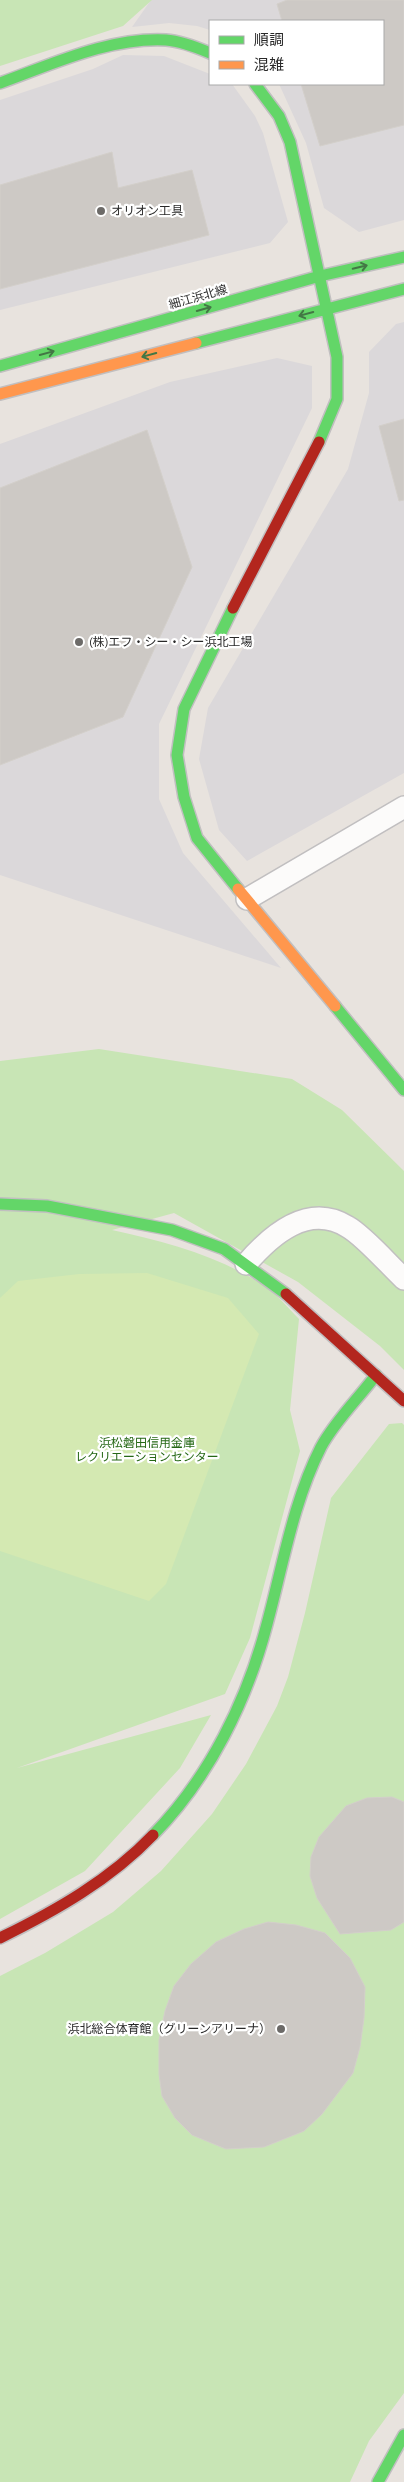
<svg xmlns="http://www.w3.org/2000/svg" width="404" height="2482" viewBox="0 0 404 2482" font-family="Ubuntu,'Noto Sans JP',sans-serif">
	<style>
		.industrial { fill: #dbd8da }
		.green { fill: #c8e5b5 }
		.pitch { fill: #d4e9b2 }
		.building { fill: #cdc9c5; stroke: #d3cfca }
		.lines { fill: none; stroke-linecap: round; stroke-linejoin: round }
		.street-casing { stroke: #c1bfc0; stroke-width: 24 }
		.fast-casing { stroke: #c1bfc0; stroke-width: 14 }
		.slow-casing { stroke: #c1bfc0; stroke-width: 14 }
		.jam-casing { stroke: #c1bfc0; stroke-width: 14 }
		.street { stroke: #fcfbfa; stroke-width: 21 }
		.fast { stroke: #63d668; stroke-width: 11 }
		.slow { stroke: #ff974d; stroke-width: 11 }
		.jam { stroke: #b3261e; stroke-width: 11 }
		.oneway { stroke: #437745 }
		.poi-dot { fill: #6c6a68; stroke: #fff; stroke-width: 2 }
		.labels { text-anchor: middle; stroke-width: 4.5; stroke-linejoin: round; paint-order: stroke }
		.poi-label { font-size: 12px; fill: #292929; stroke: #fff; text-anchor: start }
		.street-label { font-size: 12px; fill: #292929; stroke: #fff }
		.park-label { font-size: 12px; fill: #266816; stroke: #fff }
	</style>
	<rect width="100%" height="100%" fill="#e8e3de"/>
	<path class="industrial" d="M151,0h253v220l-45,12 -35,-24 -18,-65 -27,-59h104v-63h-173v9l-13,-4 -28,-3 -37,4z
		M123,55l41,1 46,18v10h22l23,32 8,17 25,89 -18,21 -270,67v-210l93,-31z
		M404,322v451l-157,88 -28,-31 -20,-71 9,-51 140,-239 21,-76v-41l27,-28z
		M277,358l35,8v42l-153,316v75l24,54 98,115 -281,-93v-431l170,-62z"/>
	<path class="green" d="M0,0h152l-29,26 -123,40z
		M99,1049l193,30 50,31 62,61v199l-24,-24 -82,-64 -124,-69 -62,17c54,12 108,26 154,57 12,8 22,21 33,32l-9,91 10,41 -50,187 -25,56 -208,74 194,-53 -31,53 -95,103 -85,48v-858z
		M402,1423l2,2v968l-35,48 -19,41h-350v-506l45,-23 68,-41 48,-41 51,-57 34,-50 31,-58 11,-29 17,-64 26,-115 58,-74z"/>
	<path class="pitch" d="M147,1273l81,25 31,36 -93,250 -17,17 -149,-50v-253l18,-17 61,-7z"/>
	<path class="building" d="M287,0h117v125l-84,21 -19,-62h82v-63h-101l-5,-17z
		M112,152l6,36 74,-18 17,65 -209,54v-104z
		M404,419v81l-5,1 -20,-75z
		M147,430l45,137 -69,150 -123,48v-277z
		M392,1797l12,5v120l-13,8 -51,4 -23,-36 -7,-22 1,-19 8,-20 27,-31 21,-8z
		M268,1922l28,3 29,8 25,25 15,29 -1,31 -4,29 -7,26 -31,41 -18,17 -40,16 -38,2 -34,-14 -17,-17 -13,-22 -3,-22v-34l6,-29 9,-25 17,-22 25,-22 28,-13z"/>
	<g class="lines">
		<g class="street-casing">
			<path id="street" d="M247,899l157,-92
				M246,1264c25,-29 62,-62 102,-37 16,9 41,38 56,52"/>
		</g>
		<g class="fast-casing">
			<path id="fast" d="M0,83c53,-19 109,-46 166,-43 15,1 30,7 44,13
				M255,84l24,32 11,26 47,215v42l-18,43
				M196,343l208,-54
				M0,366l320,-90 84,-19
				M233,608l-49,101 -7,46 7,42 13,41 41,51
				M335,1006l69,84
				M0,1204l47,2 125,24 52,19 62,45
				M153,1835c56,-57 94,-134 114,-211 16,-59 26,-122 54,-177 14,-26 37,-48 55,-72
				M378,2482l26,-47"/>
		</g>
		<g class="slow-casing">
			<path id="slow" d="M0,394l196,-51
				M238,889l97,117"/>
		</g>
		<g class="jam-casing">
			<path id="jam" d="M233,608l86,-166
				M286,1294l118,107
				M0,1938c55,-27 110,-58 153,-103"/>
		</g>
		<use href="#street" class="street"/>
		<use href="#fast" class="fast"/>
		<use href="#slow" class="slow"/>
		<use href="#jam" class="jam"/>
	</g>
	<defs><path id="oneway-shaft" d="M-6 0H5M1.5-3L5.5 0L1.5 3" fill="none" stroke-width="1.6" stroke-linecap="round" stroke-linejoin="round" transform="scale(1.25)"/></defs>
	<g class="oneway">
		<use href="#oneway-shaft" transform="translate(360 267) rotate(-13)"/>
		<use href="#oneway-shaft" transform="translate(204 309) rotate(-16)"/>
		<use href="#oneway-shaft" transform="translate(306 314) rotate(165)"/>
		<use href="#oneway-shaft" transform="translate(47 353) rotate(-15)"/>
		<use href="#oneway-shaft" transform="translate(149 355) rotate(165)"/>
	</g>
	<g class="poi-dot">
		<circle cx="101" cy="211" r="5"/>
		<circle cx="79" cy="642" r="5"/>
		<circle cx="281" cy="2029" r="5"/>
	</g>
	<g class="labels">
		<g class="poi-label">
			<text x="111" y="215">オリオン工具</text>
			<text x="89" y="646">(株)エフ・シー・シー浜北工場</text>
			<text x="271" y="2033" text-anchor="end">浜北総合体育館（グリーンアリーナ）</text>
		</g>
		<g class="street-label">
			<text transform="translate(198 297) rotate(-16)" y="4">細江浜北線</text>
		</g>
		<g class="park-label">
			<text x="147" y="1447">浜松磐田信用金庫<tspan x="147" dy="14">レクリエーションセンター</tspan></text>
		</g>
	</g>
	<rect x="209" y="20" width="175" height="65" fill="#ffffff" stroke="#a9a9a9"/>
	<rect x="219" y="36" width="25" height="8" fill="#63d668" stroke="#a9a9a9"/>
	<text x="254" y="45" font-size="15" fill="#292929">順調</text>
	<rect x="219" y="61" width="25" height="8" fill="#ff974d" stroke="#a9a9a9"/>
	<text x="254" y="70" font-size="15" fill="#292929">混雑</text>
</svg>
